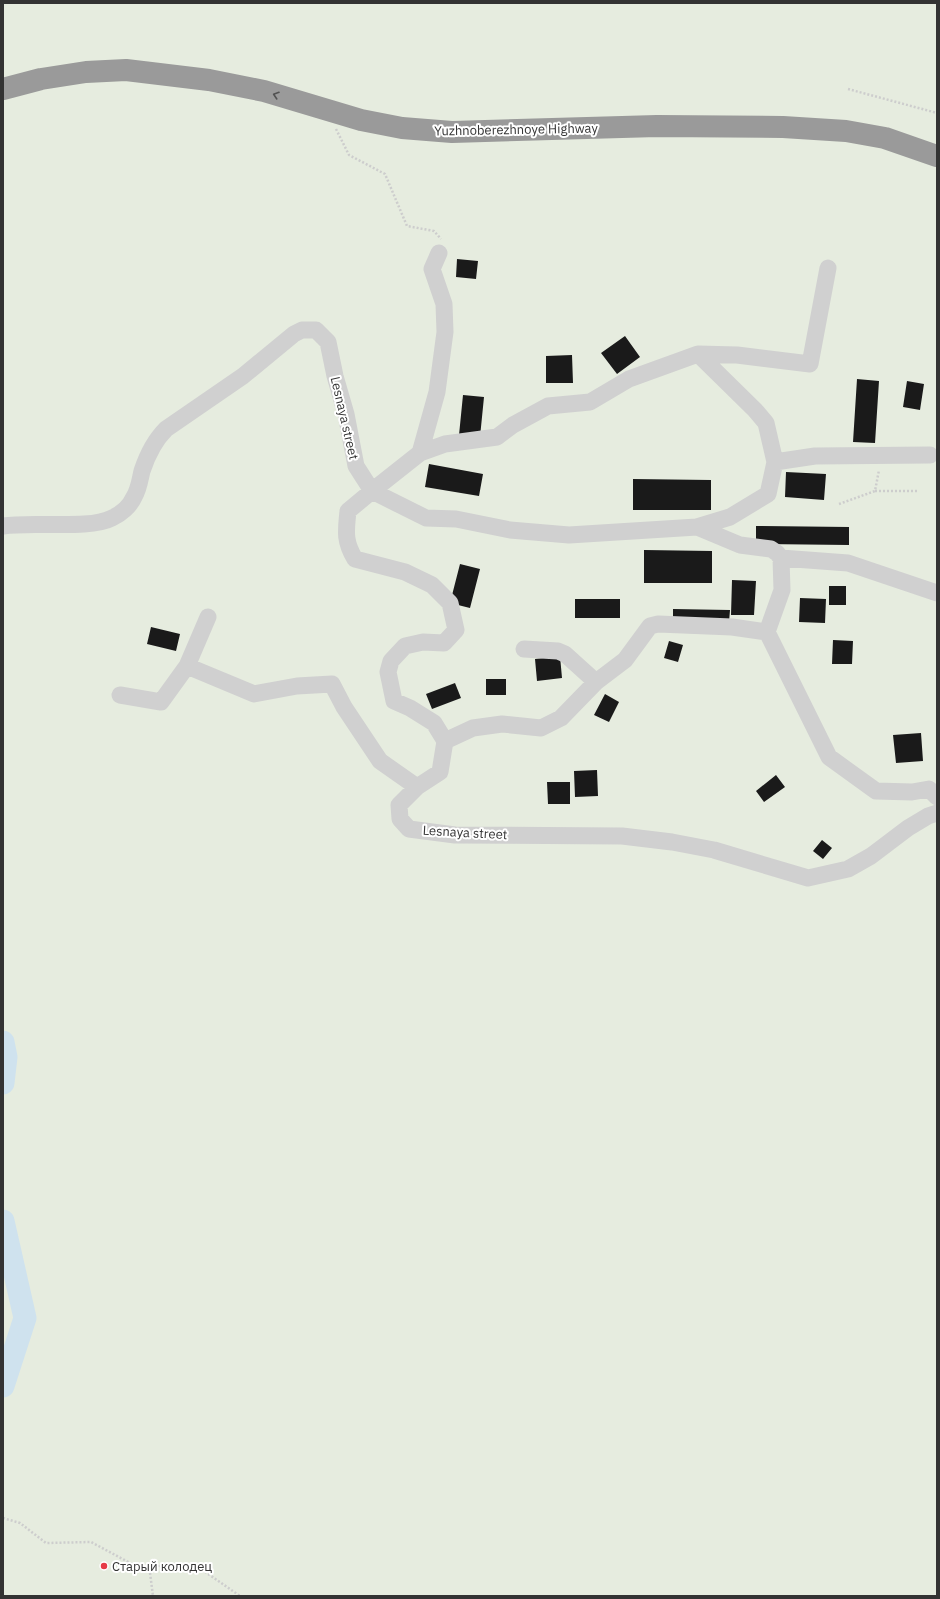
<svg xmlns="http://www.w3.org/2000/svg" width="940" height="1599" viewBox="0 0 940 1599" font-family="'IBM Plex Sans',sans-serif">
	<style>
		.green { fill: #e6ecdf }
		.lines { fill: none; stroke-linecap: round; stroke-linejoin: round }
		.river { stroke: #cfe2ee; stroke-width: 23 }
		.building { fill: #1a1a1a }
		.path { stroke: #cdcdcd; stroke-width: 2.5; stroke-dasharray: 2 2; stroke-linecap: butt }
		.minor { stroke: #d0d0d0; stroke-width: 17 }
		.highway { stroke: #9a9a9a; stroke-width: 22 }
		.oneway { stroke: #525252 }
		.poi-dot { fill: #e63946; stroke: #fff; stroke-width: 1.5 }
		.labels { text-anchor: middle; stroke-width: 4; stroke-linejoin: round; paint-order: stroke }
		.street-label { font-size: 13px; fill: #333; stroke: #fff }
		.poi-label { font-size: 13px; fill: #333; stroke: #fff; text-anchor: start }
	</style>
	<rect width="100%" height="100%" fill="#fff"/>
	<path class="green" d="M3,3h934v1593h-934z"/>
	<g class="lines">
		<path class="river" d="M3,1042l3,15 -3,26
			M3,1221l22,97 -22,68"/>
	</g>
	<path class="building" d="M457,259l21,2 -2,18 -20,-2z
		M625,336l15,21 -23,17 -16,-21z
		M572,355l1,28h-27v-27z
		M857,379l22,2 -4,62 -22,-1z
		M907,381l17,3 -4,26 -17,-3z
		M463,395l21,2 -4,40 -21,-2z
		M429,464l54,10 -4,22 -54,-9z
		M786,472l40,2 -2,26 -39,-3z
		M633,479l78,1v30h-78z
		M756,526l93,1v18l-93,-1z
		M644,550l68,1v32h-68z
		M460,564l20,5 -10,39 -20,-5z
		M732,580l24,1 -2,34h-23z
		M829,586h17v19h-17z
		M800,598l26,1 -1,24 -26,-1z
		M575,599h45v19h-45z
		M673,609l57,1 -1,12 -56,-2z
		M151,627l29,7 -4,17 -29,-7z
		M833,640l20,1 -1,23h-20z
		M669,641l14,4 -5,17 -14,-4z
		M560,656l2,22 -25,3 -2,-22z
		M486,679h20v16h-20z
		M455,683l6,15 -29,11 -6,-15z
		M605,694l14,8 -10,20 -15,-7z
		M921,733l2,28 -27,2 -3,-28z
		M597,770l1,26 -23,1 -1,-26z
		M776,775l9,12 -21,15 -8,-11z
		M547,782h23v22h-22z
		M822,840l10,8 -9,11 -10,-8z"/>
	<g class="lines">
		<path class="path" d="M848,89l89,24
			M336,129l13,26 36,19 22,52 27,5 7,8
			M875,491h42
			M839,504l36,-13 4,-21
			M3,1518l17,5 26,20 45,-1 41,22 69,5 39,27
			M149,1565l4,31"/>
		<path class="minor" d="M420,453l17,-61 8,-60 -1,-28 -12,-35 7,-16
			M775,462l40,-6 115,-1
			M3,526c30,-5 86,4 109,-8 9,-4 18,-12 22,-21 5,-8 6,-18 8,-26 5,-15 13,-31 24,-42l77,-53 51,-42 8,-4h14l12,12 7,34 11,38 10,52 16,25 -24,20c-2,20 -4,30 7,48l50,13 27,13 18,18 6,27 -12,13 -21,-1 -18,4 -14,15 -3,11 6,29 16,7 24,15 11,18 -5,31 -23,15 -18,18 1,14 9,10 46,6 167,1 50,6 42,8 94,28 40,-9 23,-13 37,-28 20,-12 9,-3
			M697,527l33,-10 38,-23 7,-32 -9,-39 -11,-13 -57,-56
			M781,558l67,5 89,30
			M208,617l-21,49 67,28 43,-8 35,-2 12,23 36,54 37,26
			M767,632l15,-42 -1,-32 -4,-5 -6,-4 -31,-4 -43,-18 -128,8 -59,-5 -54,-11 -30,-1 -54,-27 48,-38 25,-9 52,-7 16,-12 35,-19 42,-4 39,-23 69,-25 39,1 73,9 18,-96
			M524,649l34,2 7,3 31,28 29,-22 25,-34 8,-2 74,3 35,5 62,125 47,34 36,1 17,-3 8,8
			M120,695l41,7 26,-36
			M445,741l28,-13 29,-4 39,4 20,-10 35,-36"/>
		<path class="highway" d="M3,89l38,-10 45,-7 40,-2 83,10 55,11 97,29 41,8 50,4 205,-6 126,1 63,4 39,7 52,18"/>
	</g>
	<defs><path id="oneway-chevron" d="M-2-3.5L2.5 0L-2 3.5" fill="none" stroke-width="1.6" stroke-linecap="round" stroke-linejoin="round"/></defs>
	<use class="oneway" href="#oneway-chevron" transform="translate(276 95) rotate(-162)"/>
	<circle class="poi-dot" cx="104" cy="1566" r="4"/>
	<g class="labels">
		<g class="street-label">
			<text transform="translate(516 129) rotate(-1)" y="5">Yuzhnoberezhnoye Highway</text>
			<text transform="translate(345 418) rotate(77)" y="5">Lesnaya street</text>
			<text transform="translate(465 832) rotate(3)" y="5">Lesnaya street</text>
		</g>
		<g class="poi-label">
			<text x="112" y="1571">Старый колодец</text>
		</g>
	</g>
	<rect width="940" height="1599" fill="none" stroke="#333333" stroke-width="8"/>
</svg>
